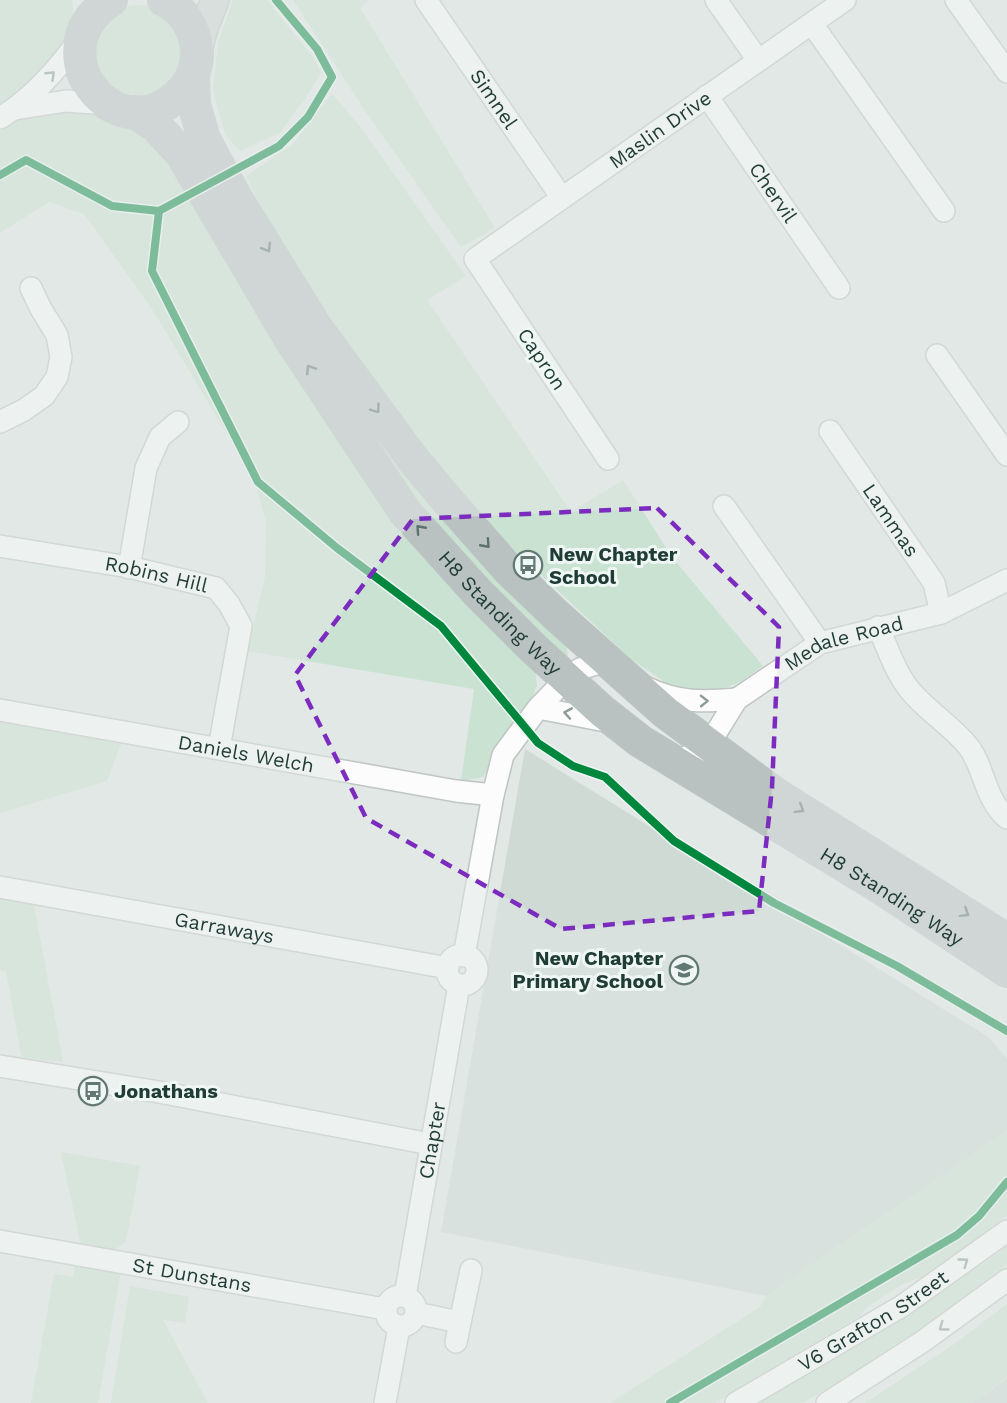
<svg xmlns="http://www.w3.org/2000/svg" width="1007" height="1403" viewBox="0 0 1007 1403" font-family="'Work Sans',sans-serif">
	<style>
		.built { fill: #cfdad5 }
		.green { fill: #cae2d2 }
		.lines { fill: none; stroke-linecap: round; stroke-linejoin: round }
		.minor-casing { stroke: #bfc5c2; stroke-width: 24 }
		.major-casing { stroke: #bbc5c2; stroke-width: 30 }
		.highway-casing { stroke: #bbc5c2; stroke-width: 34 }
		.minor { stroke: #fbfcfb; stroke-width: 21 }
		.major { stroke: #ccd5d3; stroke-width: 27 }
		.highway { stroke: #b9c2c0; stroke-width: 32 }
		.cycleway-casing { stroke: #eff7f4; stroke-width: 11 }
		.cycleway { stroke: #00873e; stroke-width: 8 }
		.oneway { stroke: #8d9c98 }
		.oneway2 { stroke: #5d726d }
		.marked { fill: none; stroke: #7b2cbf; stroke-width: 4.5; stroke-dasharray: 12 8; stroke-linejoin: round }
		.labels { text-anchor: middle; stroke-width: 6; stroke-linejoin: round; paint-order: stroke }
		.street-label { font-size: 20px; fill: #1f3c35; stroke: #eff7f4 }
		.poi-label { font-size: 20px; font-weight: bold; fill: #1f3c35; stroke: #eff7f4; text-anchor: start }
	</style>
	<rect width="100%" height="100%" fill="#e2e8e5"/>
	<path class="built" d="M525,749l465,289 17,21v72l-241,165 -325,-64z
		M1007,1378v25h-35z"/>
	<path class="green" d="M0,0h72c9,39 -44,84 -72,104z
		M233,0h34l47,59 7,13 -10,18 -31,43 -40,18 -15,-17 -12,-44 5,-48z
		M293,0h76l-9,8 135,220 -34,19 -95,-135z
		M94 50a45 45 0 1 1 90 0a45 45 0 1 1-90 0Z
		M332,93l29,35 105,148 -39,24 144,212 52,-32 49,77 91,109 -23,16 -17,7 -16,3 -29,-1 -47,-32 -169,-158 -67,-81 -111,-167 -38,-77 47,-32z
		M66,109l54,8 21,9 35,41 359,501 2,17 -4,11 -50,81 -22,4 13,-92 -227,-38 18,-74 1,-55 -12,-43 -100,-167 -70,-98 -35,-12 -49,31v-101l20,-14z
		M232,198l257,368 78,80 1,15 -95,-90 -87,-106z
		M0,721l121,23 -14,37 -107,32z
		M0,894l27,4 7,7 29,157 -39,-4 -3,-4 -15,-83 -6,-1z
		M1007,1131v84l-73,57 -31,12 -36,23 -6,8 -146,88h-105l150,-96 6,-11z
		M61,1152l79,14 -14,76 -12,8 -33,-5z
		M1007,1246v18l-70,53 -99,66 -36,20h-52l238,-142z
		M76,1259l43,13 1,4 -22,127h-67l23,-129 19,3z
		M130,1286l59,11 -4,26 -22,-3 45,83h-97z
		M1007,1304v73l-35,26h-107l88,-58z"/>
	<g class="lines">
		<g class="minor-casing">
			<g id="minor">
				<path id="s1" d="M426,0l136,198"/>
				<path d="M716,0l42,60"/>
				<path d="M956,0l51,72"/>
				<path d="M812,24l132,187"/>
				<path id="s2" d="M707,96l132,192"/>
				<path d="M15,109l51,-8 42,3"/>
				<path d="M0,118c33,-20 59,-50 81,-81"/>
				<path d="M937,355l70,100"/>
				<path d="M0,422l24,-12 20,-14 13,-19 4,-20 -4,-22 -16,-26 -10,-21"/>
				<path id="s3" d="M830,431l104,152 7,30"/>
				<path id="s4" d="M608,459l-133,-200 370,-259"/>
				<path d="M724,506l96,137"/>
				<path id="s5" d="M0,546l129,21 87,21 13,16 12,22 -22,122"/>
				<path d="M129,568l17,-100 14,-31 18,-15"/>
				<path d="M878,627c11,24 19,51 38,70 16,17 36,30 51,48 17,19 17,54 40,73"/>
				<path d="M647,688c33,15 55,14 90,11"/>
				<path d="M538,708l73,14"/>
				<path id="s6" d="M0,710l456,81 37,4"/>
				<path id="s7" d="M673,762l21,-8 15,-10 28,-45 83,-56 121,-30 66,-33"/>
				<path id="s8" d="M0,887l448,81"/>
				<circle cx="462" cy="970" r="15"/>
				<path d="M464,956l29,-161 10,-40 35,-47 29,-30 13,-9 26,-8"/>
				<path d="M0,1066l159,26 271,52"/>
				<path id="s9" d="M0,1241l385,68"/>
				<circle cx="401" cy="1311" r="15"/>
				<path id="s10" d="M405,1296l54,-311"/>
				<path d="M416,1313l43,9"/>
				<path d="M456,1342l15,-72"/>
				<path d="M385,1403l14,-76"/>
				<path id="s11" d="M736,1403l166,-97 105,-75"/>
				<path d="M827,1403l95,-61 85,-62"/>
			</g>
		</g>
		<g class="major-casing">
			<path id="major" d="M197,55l7,-27 11,-28"/>
		</g>
		<g class="highway-casing">
			<g id="highway">
				<path d="M111,0c-77,50 3,153 66,96 13,-11 21,-28 20,-45 -1,-21 -13,-42 -33,-51"/>
				<path d="M193,75l1,29 10,35 32,59 79,128 97,132 35,42 62,70 47,45 109,97 109,81 233,147"/>
				<path id="s12" d="M135,112l21,14 25,27 110,187 114,172 72,80 56,56 70,64 37,29 238,145 129,85"/>
			</g>
		</g>
		<use href="#minor" class="minor"/>
		<use href="#major" class="major"/>
		<use href="#highway" class="highway"/>
		<g class="cycleway-casing">
			<path id="cycleway" d="M0,175l26,-15 86,46 47,5 120,-65 29,-29 24,-40 -15,-28 -41,-49
				M159,211l-7,60 106,211 79,66 104,78 97,117 35,23 32,11 69,64 100,62 123,63 110,65
				M670,1403l287,-168 22,-19 28,-34"/>
		</g>
		<use href="#cycleway" class="cycleway"/>
	</g>
	<defs><path id="oneway-chevron" d="M-2-3.5L2.5 0L-2 3.5" fill="none" stroke-width="1.6" stroke-linecap="round" stroke-linejoin="round" transform="scale(1.5)"/></defs>
	<g class="oneway">
		<use href="#oneway-chevron" transform="translate(51 75) rotate(-44)"/>
		<use href="#oneway-chevron" transform="translate(704 701) rotate(-1)"/>
		<use href="#oneway-chevron" transform="translate(568 713) rotate(-170)"/>
		<use href="#oneway-chevron" transform="translate(964 1262) rotate(-36)"/>
		<use href="#oneway-chevron" transform="translate(943 1327) rotate(144)"/>
	</g>
	<g class="oneway2">
		<use href="#oneway-chevron" transform="translate(267 248) rotate(58)"/>
		<use href="#oneway-chevron" transform="translate(310 369) rotate(-123)"/>
		<use href="#oneway-chevron" transform="translate(376 409) rotate(54)"/>
		<use href="#oneway-chevron" transform="translate(420 529) rotate(-132)"/>
		<use href="#oneway-chevron" transform="translate(486 544) rotate(48)"/>
		<use href="#oneway-chevron" transform="translate(800 809) rotate(32)"/>
		<use href="#oneway-chevron" transform="translate(965 913) rotate(32)"/>
	</g>
	<path d="M0 0H1007V1403H0ZM657,508l122,119 -7,161 -13,123 -198,18 -195,-111 -71,-143 118,-156z" fill="#e2e8e5" fill-opacity=".55" fill-rule="evenodd"/>
	<path class="marked" d="M657,508l122,119 -7,161 -13,123 -198,18 -195,-111 -71,-143 118,-156z"/>
	<defs>
		<g id="bus-ring" transform="scale(1.5)"><circle r="9.5" fill="#eff7f4" stroke="#637873" stroke-width="1.5"/><path d="M-5-6H5V4H4V6H2V4H-2V6H-4V4H-5ZM-3.5-4V0h7V-4ZM-3.5 1.2v1.5H-2V1.2ZM2 1.2v1.5H3.5V1.2Z" fill="#637873"/></g>
		<g id="school-ring" transform="scale(1.5)"><circle r="9.5" fill="#eff7f4" stroke="#637873" stroke-width="1.5"/><path d="M0-5L7-2L0 1L-7-2ZM-4 1L0 2.5L4 1V4Q0 6-4 4Z" fill="#637873"/></g>
	</defs>
	<g fill-rule="evenodd">
		<use href="#bus-ring" x="528" y="565"/>
		<use href="#school-ring" x="684" y="970"/>
		<use href="#bus-ring" x="93" y="1091"/>
	</g>
	<g class="labels">
		<g class="street-label">
			<text dy="7" stroke="none"><textPath href="#s1" startOffset="120">Simnel</textPath></text>
			<text dy="7" stroke="none"><textPath href="#s4" startOffset="466">Maslin Drive</textPath></text>
			<text dy="7" stroke="none"><textPath href="#s2" startOffset="117">Chervil</textPath></text>
			<text transform="translate(542 359) rotate(56)" y="7">Capron</text>
			<text dy="7" stroke="none"><textPath href="#s3" startOffset="108">Lammas</textPath></text>
			<text dy="7" stroke="none"><textPath href="#s5" startOffset="159">Robins Hill</textPath></text>
			<text dy="7" stroke="none"><textPath href="#s12" startOffset="624">H8 Standing Way</textPath></text>
			<text dy="7" stroke="none"><textPath href="#s7" startOffset="216">Medale Road</textPath></text>
			<text dy="7" stroke="none"><textPath href="#s6" startOffset="250">Daniels Welch</textPath></text>
			<text dy="7" stroke="none"><textPath href="#s12" startOffset="1110">H8 Standing Way</textPath></text>
			<text dy="7" stroke="none"><textPath href="#s8" startOffset="228">Garraways</textPath></text>
			<text dy="7" stroke="none"><textPath href="#s10" startOffset="158">Chapter</textPath></text>
			<text dy="7" stroke="none"><textPath href="#s9" startOffset="195">St Dunstans</textPath></text>
			<text dy="7" stroke="none"><textPath href="#s11" startOffset="160">V6 Grafton Street</textPath></text>
		</g>
		<g class="poi-label">
			<text x="549" y="561">New Chapter<tspan x="549" dy="23">School</tspan></text>
			<text x="663" y="965" text-anchor="end">New Chapter<tspan x="663" dy="23">Primary School</tspan></text>
			<text x="114" y="1098">Jonathans</text>
		</g>
	</g>
</svg>
